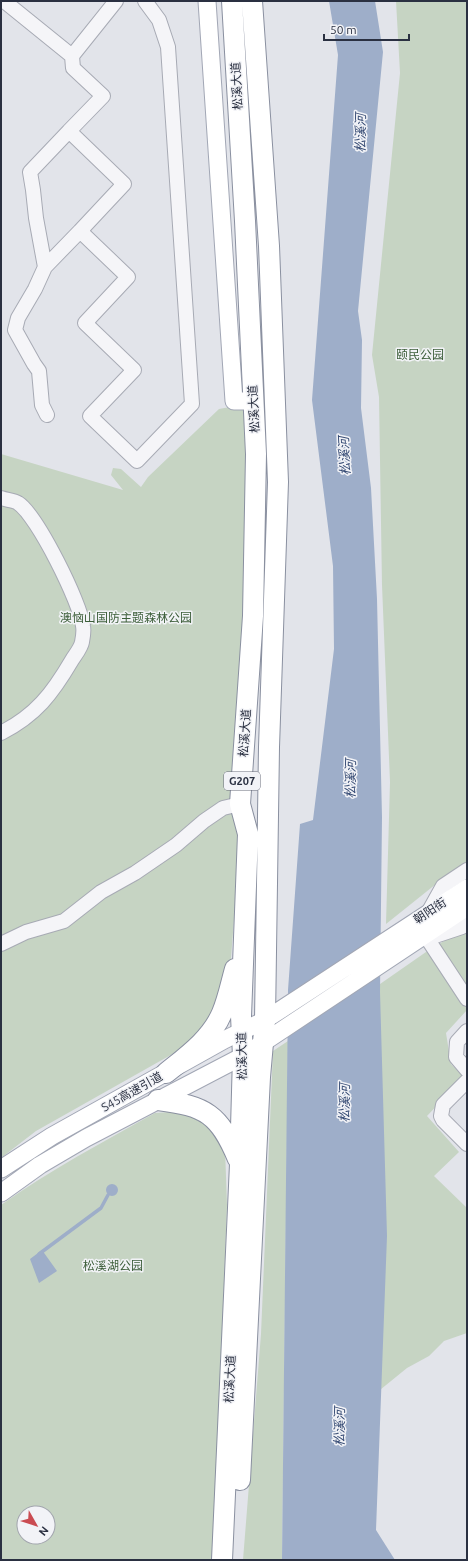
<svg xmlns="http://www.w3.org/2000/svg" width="468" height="1561" viewBox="0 0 468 1561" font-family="Ubuntu,'Noto Sans SC',sans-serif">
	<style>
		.green { fill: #c6d4c3; fill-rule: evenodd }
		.water { fill: #9eaec9 }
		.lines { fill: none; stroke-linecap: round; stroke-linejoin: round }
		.stream { stroke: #9eaec9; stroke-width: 3.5 }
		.minor-casing { stroke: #a7aab4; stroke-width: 16 }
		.major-casing { stroke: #a2a7b5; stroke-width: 19 }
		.highway-casing { stroke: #8a90a0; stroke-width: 22 }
		.minor { stroke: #f5f5f8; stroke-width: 14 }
		.major { stroke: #fff; stroke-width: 17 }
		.highway { stroke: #fff; stroke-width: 20 }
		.labels { text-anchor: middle; stroke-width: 3; stroke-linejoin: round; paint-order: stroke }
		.shield { fill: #f2f3f7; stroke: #666a78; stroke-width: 1 }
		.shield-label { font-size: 11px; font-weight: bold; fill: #2a3041 }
		.street-label { font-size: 12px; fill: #2a3041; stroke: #f2f3f7 }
		.park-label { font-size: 12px; fill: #3b5d38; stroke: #f2f3f7 }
		.water-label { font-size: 13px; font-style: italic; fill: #364b74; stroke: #f2f3f7 }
	</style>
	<rect width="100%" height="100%" fill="#e2e4ea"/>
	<path class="green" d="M396,1h71v863l-31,20 -50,40 4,-142 -8,-197 -3,-188 -7,-42 28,-282z
		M257,402l-11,362 -16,207 -12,40 -26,32 -156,88 -35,27v-704l122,36 -12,-15 2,-7 8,1 20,18 7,-10 71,-68z
		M467,927v83l-21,23 5,31 13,13 -37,39 32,36 -25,24 33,32v125l-23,8 -15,15 -22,12 -32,26 -5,-403 56,-39z
		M288,1041l-6,519h-39l18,-226 12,-283z
		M170,1112l16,2 24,11 15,23 2,57 -5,131 2,38 -8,186h-215v-355c49,-35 102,-63 154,-92zM24,1513h24v24h-24z"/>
	<path class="water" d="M329,1h46l8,51 -25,259 4,29 -1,68 10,80 6,111 5,218 -2,175 7,244 -11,294 19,30h-113l6,-570 12,-166 13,-4 21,-171 -1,-83 -21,-166 26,-345z
		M106 1190a6 6 0 1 1 12 0a6 6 0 1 1-12 0Z
		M42,1250l15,21 -18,12 -9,-24z"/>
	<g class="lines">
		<path class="stream" d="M39,1254l62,-46 7,-13"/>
		<g class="minor-casing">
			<path id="minor" d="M4,1l68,55 1,12 30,28 -34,35 55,53 -44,47 48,46 -43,46 49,47 -44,46 47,45 55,-57 -24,-357 -9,-27 -14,-19
				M72,56l44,-55
				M45,267l-9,-49 -3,-28 -3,-18 39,-41
				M47,415l-5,-10 -3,-34 -5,-7 -19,-34 3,-12 17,-29 10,-22 35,-36
				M1,498c5,2 13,2 17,5 19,12 63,101 65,123 1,5 0,11 -1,16 -1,6 -7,13 -10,18 -20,34 -36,55 -71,73
				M428,913l15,-27 24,-16
				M425,935l42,64
				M426,939l36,-12 5,-3
				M1,944l25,-12 38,-11 37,-29 34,-19 41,-28 28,-24 19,-13 17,-4
				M467,1031l-10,11 -1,15 11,13
				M467,1081l-24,24 -2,11 2,4 24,24"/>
		</g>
		<g class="major-casing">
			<path id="major" d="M207,1l27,400h20
				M1,1169l51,-33 172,-96 41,-20 202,-132
				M1,1193l39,-28 46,-27 157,-82 224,-149"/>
		</g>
		<g class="highway-casing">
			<path id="highway" d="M166,1073c21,-17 45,-34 56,-60 6,-14 9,-30 13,-44
				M158,1100c48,6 61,14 80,59
				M240,1480l20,-403 5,-57 4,-273 9,-265 -9,-236 -17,-245
				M222,1560l18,-396 3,-108 -2,-40 7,-182 -8,-30 13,-188 3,-162 -11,-233 -13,-220"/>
		</g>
		<use href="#minor" class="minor"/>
		<use href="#major" class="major"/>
		<use href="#highway" class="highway"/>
	</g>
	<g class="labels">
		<rect class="shield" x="224" y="772" width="36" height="18" rx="3"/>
		<g class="shield-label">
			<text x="242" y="785">G207</text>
		</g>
		<g class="street-label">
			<text transform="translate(237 86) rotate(-93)" y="4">松溪大道</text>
			<text transform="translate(254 409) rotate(-93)" y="4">松溪大道</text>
			<text transform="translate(245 733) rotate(-86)" y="4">松溪大道</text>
			<text transform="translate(430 911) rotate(-33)" y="4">朝阳街</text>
			<text transform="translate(242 1056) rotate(-91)" y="4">松溪大道</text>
			<text transform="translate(132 1092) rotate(-29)" y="4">S45高速引道</text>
			<text transform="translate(230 1379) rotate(-87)" y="4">松溪大道</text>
		</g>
		<g class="park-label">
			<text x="420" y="359">颐民公园</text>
			<text x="126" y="622">澳恼山国防主题森林公园</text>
			<text x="113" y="1270">松溪湖公园</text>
		</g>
		<g class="water-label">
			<text transform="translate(360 133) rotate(-89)" y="5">松溪河</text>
			<text transform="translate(344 456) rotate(-93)" y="5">松溪河</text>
			<text transform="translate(350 779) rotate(-89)" y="5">松溪河</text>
			<text transform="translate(344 1103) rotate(-89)" y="5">松溪河</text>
			<text transform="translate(339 1427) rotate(-89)" y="5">松溪河</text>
		</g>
	</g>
	<rect width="468" height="1561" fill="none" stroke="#2a3041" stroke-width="4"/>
	<g transform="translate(36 1525) rotate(129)"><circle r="19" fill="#f2f3f7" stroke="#a2a5ae"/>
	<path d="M0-3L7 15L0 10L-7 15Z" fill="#ca4c52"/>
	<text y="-6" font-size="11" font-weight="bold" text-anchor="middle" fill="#2a3041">N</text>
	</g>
	<path d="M324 34v6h85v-6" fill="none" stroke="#2a3041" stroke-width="2"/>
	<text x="330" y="34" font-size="12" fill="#2a3041" stroke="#f2f3f7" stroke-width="3" paint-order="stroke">50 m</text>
</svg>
